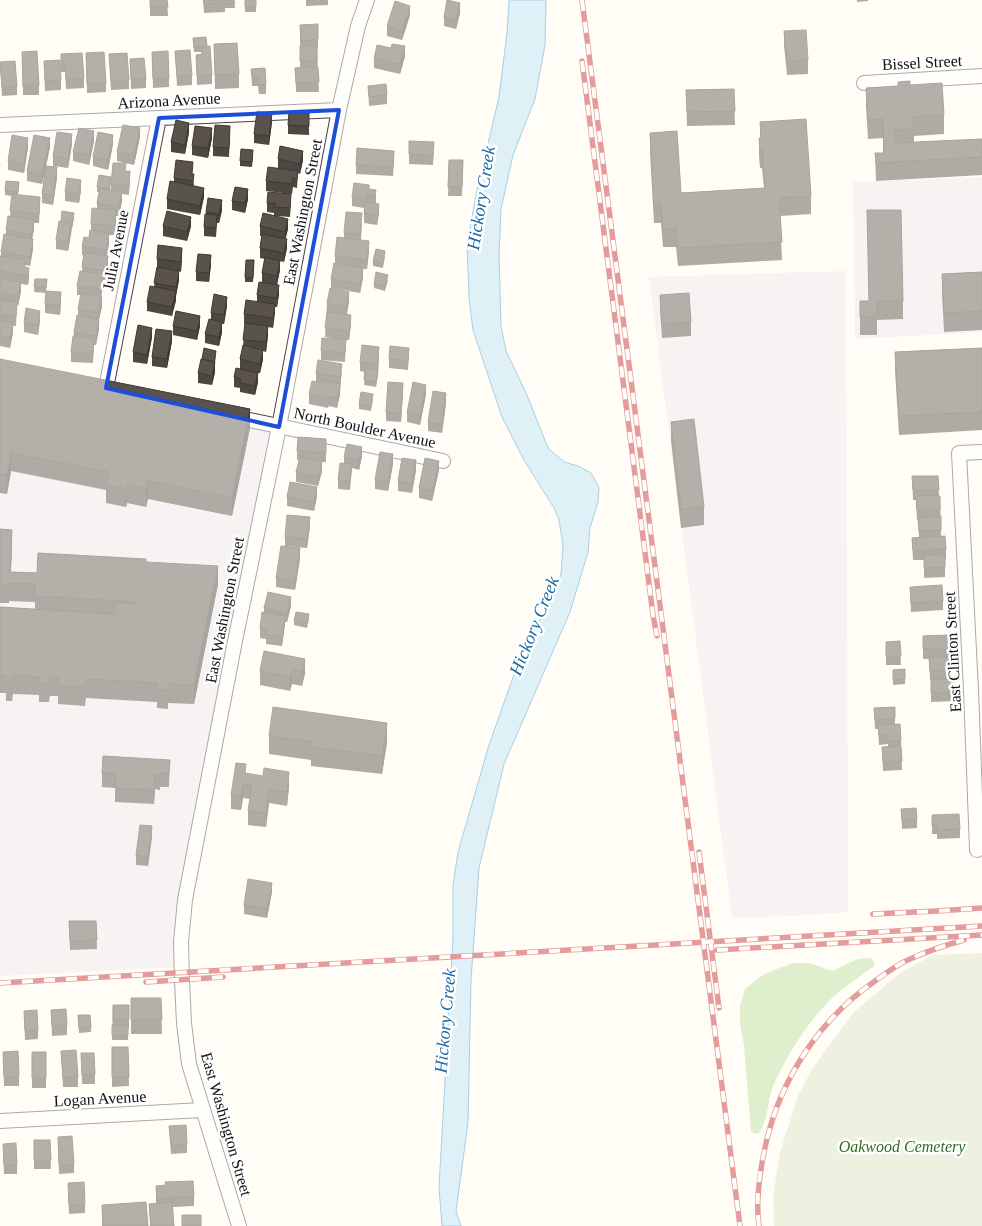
<svg xmlns="http://www.w3.org/2000/svg" width="982" height="1226" viewBox="0 0 982 1226" font-family="'Times New Roman',serif">
	<style>
		.industrial { fill: #eee6ef }
		.forest { fill: #b9dc9c }
		.cemetery { fill: #d9e3c4 }
		.water { fill: #b9e0f7; stroke: #3f96cf }
		.lines { fill: none; stroke-linecap: round; stroke-linejoin: round }
		.minor-casing { stroke: #444; stroke-width: 16 }
		.minor { stroke: #fff; stroke-width: 14 }
		.rail-casing { stroke: #c4262e; stroke-width: 5.5 }
		.rail { stroke: #fff; stroke-width: 4; stroke-dasharray: 11; stroke-linecap: butt }
		.wall { fill: #4d4742 }
		.shaded-wall { fill: #3f3936 }
		.building { fill: #5a524d; stroke: #3f3936 }
		.marked { fill: none; stroke: #1d4ed8; stroke-width: 4; stroke-linejoin: round }
		.labels { text-anchor: middle; stroke-width: 5; stroke-linejoin: round; paint-order: stroke }
		.street-label { font-size: 16px; fill: #111; stroke: #fff }
		.park-label { font-size: 16px; font-style: italic; fill: #2f6b1f; stroke: #fff }
		.water-label { font-size: 18px; font-style: italic; fill: #1768a6; stroke: #fff }
	</style>
	<rect width="100%" height="100%" fill="#fffdf5"/>
	<path class="industrial" d="M982,177v155l-127,7 -2,-157z
		M846,271l2,641 -55,4 -61,2 -83,-641z
		M0,371l272,61 -93,535 -179,9z"/>
	<path class="forest" d="M872,958l3,7c-14,11 -30,21 -43,33 -24,24 -44,55 -58,86 -7,16 -5,36 -16,50l-7,-2 -7,-87 -4,-22v-17l5,-17 19,-15 29,-11h16l23,8 26,-12z"/>
	<path class="cemetery" d="M982,953v273h-208l-1,-29 7,-45 19,-58 12,-23 14,-20 29,-39 46,-39 33,-18z"/>
	<path class="water" d="M509,0h37v5l-1,40 -10,54 -22,56 -12,54 -2,46 2,71 5,25 21,44 21,53 16,14 14,4 13,7 8,15 -1,14 -8,26 -2,24 -18,60 -66,152 -25,104 -8,112 -3,143 -12,88 5,15h-19l-3,-39 14,-249v-53l5,-33 31,-107 28,-79 24,-49 13,-21 7,-22 2,-29 -4,-25 -5,-12 -30,-48 -22,-43 -29,-87 -4,-32 -2,-55 10,-53 22,-93 8,-64z"/>
	<g class="lines">
		<g class="minor-casing">
			<path id="minor" d="M864,83l118,-7
				M0,125l339,-15
				M106,388l53,-270
				M231,416l212,45
				M977,850l-6,-160 -12,-237 23,-1
				M0,1121l202,-11
				M239,1226l-50,-162 -5,-41 -2,-43 -1,-38 4,-42 50,-259 44,-214 60,-317 19,-84 9,-26"/>
		</g>
		<use href="#minor" class="minor"/>
		<g class="rail-casing">
			<path id="rail" d="M582,0l158,1226
				M582,61l71,554 4,21
				M699,852l20,156
				M873,914l64,-3 45,-3
				M717,950l265,-15
				M146,982l77,-5
				M0,983l982,-57
				M759,1226c-4,-27 1,-56 7,-83 15,-65 54,-124 109,-162 11,-8 23,-17 35,-22 18,-8 35,-14 54,-19"/>
		</g>
		<use href="#rail" class="rail"/>
	</g>
	<path class="wall" d="M150,0h17l1,16h-18z
		M203,0h22v12l-21,1z
		M225,0h9l1,8h-10z
		M245,0h11v12h-11z
		M306,0h22v5l-22,1z
		M857,0h11v1l-11,1z
		M460,13l-4,16 -12,-3v-9z
		M410,15l-8,25 -15,-4v-10z
		M300,25l18,14v10h-1l2,43h-23l-1,-24 5,-1z
		M784,31l24,29v14l-21,1 -3,-30z
		M193,38l14,8 5,29v9l-15,1 -1,-30 6,-1v-2h-8z
		M214,44l25,30v14l-24,1z
		M175,51l17,25v9l-15,1z
		M22,52l17,33v10h-16z
		M152,52l17,26v9l-16,1z
		M86,53l20,30v9l-19,1z
		M61,54l23,24v10l-18,1 -1,-17h-4z
		M109,54l20,26v9l-18,1z
		M405,56l-5,18 -26,-6v-9z
		M130,59l16,20v9l-15,1z
		M44,61l17,19v10l-16,1z
		M0,62l17,24v9l-15,1z
		M251,69l15,15v10h-7l-1,-8h-6z
		M910,85l34,30v19l-30,2v6l68,-3v36l-106,6 -1,-28h8v-15l-15,1 -2,-33v-18z
		M368,86l19,9v9l-18,2z
		M734,89l1,36 -48,1 -1,-36z
		M272,122l-3,23 -15,-2v-9z
		M309,122v13l-21,-1v-9z
		M760,122l51,74v18l-31,2 2,44 -104,6 -2,-19h-13l-2,-24h-7l-4,-71v-19l31,60 83,-5 -2,-20h-2l-1,-12v-18h1z
		M189,132l-4,22 -14,-2v-10z
		M230,135l-1,22 -16,-1v-9z
		M140,137l-6,28 -17,-4v-9z
		M212,138l-4,20 -16,-3v-9z
		M94,141l-5,24 -16,-4v-9z
		M72,144l-4,24 -15,-2v-10z
		M113,144l-5,26 -15,-4v-9z
		M28,147l-4,26 -16,-3v-9z
		M50,147l-4,19 11,11 -4,28 -11,-2v-9l3,-22 -3,12 -15,-3v-10z
		M434,152l-1,13 -24,-1v-10z
		M253,154l-1,13 -12,-1v-5z
		M278,159l25,1 -3,14 -2,-1 -1,15 -4,-1 -1,7 -26,-3v-10l12,-13z
		M394,160l-1,16 -37,-2v-9z
		M449,160h14l-1,36h-14z
		M126,171l4,10 -1,14 -7,-1v7l-3,15h-3l-1,19h-6v8l-2,12 1,10 -2,15h-3l-2,17 1,9 -3,14v9l-3,16h-2l-1,18 -22,-1v-10l3,-20 4,-17v-6l3,-14h-4v-9l5,-15 2,-16h-2v-9l7,-8 2,-8v-6l6,-16v-5l2,-11h-2v-5l14,-5 -1,8h1v-6z
		M193,174l1,12 10,11 -4,18 -33,-6v-10l7,-17v-4z
		M19,187l-1,8 22,11 -1,17h-5v6l-2,10 1,10 -3,17 -5,-1 4,12 -1,8 -7,-1v7l-3,15 -1,-1 -1,21h-3v6l-3,16 -10,-2v-88l6,-24v-4l4,-14 2,-20 -7,-1v-4z
		M369,189l7,1v13l3,10 -2,12 -13,-2v-15l-12,-2v-9z
		M81,190l-2,13 -14,-2v-9z
		M248,199l-3,14 -13,-3v-9z
		M267,203h24l-1,14 -15,-1 13,13 -3,9 2,10 -3,14 -4,-1v9l-3,14 2,10 -2,13h-2l-2,21 -5,-1v8l-2,17 -3,-1v8l-3,14h-2v9l-3,13 -15,-3v-4l-6,-1v-10l6,-8v-10l3,-13 2,-22h-1v-10l13,-13v-6l5,-13v-9l3,-14 -5,-1v-10l2,-12h-2v-10l14,-10v-3l-7,-1z
		M222,210l-3,13h-2l-1,14 -12,-1v-9l2,-15z
		M867,210l36,91v18l-26,1v15h-17v-34h9z
		M74,218l-6,33 -12,-2v-9l5,-19z
		M362,223l-1,17 8,11 -2,18h-4v8l-3,16 -29,-5v-9l4,-16v-7l9,-18v-5z
		M163,226h28l-4,15 -24,-5z
		M385,256l-2,12 -10,-2v-5z
		M182,257l-1,15 -2,-1v9l-7,36 -25,-5v-9l7,-15 3,-19v-9z
		M254,260l-1,22h-8v-5z
		M211,264l-2,18 -13,-1v-9z
		M982,272v58l-38,2 -2,-40v-18z
		M35,279h12l-1,14 -12,-1z
		M388,280l-3,11 -11,-3v-4z
		M660,295l31,27v14l-29,2 -2,-29z
		M349,301l-2,13 4,10 -2,16h-3l-1,22 -24,-2v-9l17,-12 -13,-2 2,-34z
		M61,302l-1,13 -15,-2v-9z
		M227,306l-3,18h-2v8l-3,14 -14,-3v-9l6,-14v-7z
		M40,320l-2,15 -14,-3v-9z
		M173,326h27l-3,14 -24,-5z
		M152,337l-5,27 -14,-2v-10z
		M172,341l-5,27 -15,-2v-9z
		M982,348v82l-83,5 -4,-64v-19z
		M216,355l-1,7v10l-3,13 -14,-2v-10z
		M379,356l-1,18 -2,13 -12,-2 1,-13 -5,-1v-9z
		M409,357l-1,13 -19,-2v-9z
		M0,359l250,69 -18,88 -84,-17 -2,8 -19,-4 -1,4 -20,-4v-13l-95,-19 -4,23 -7,-1z
		M316,373h26l-2,11v10l-3,14 -8,-2 -1,2 -19,-4v-10l7,-12z
		M403,392l-2,30 -15,-1v-9z
		M426,394l-6,31 -13,-3v-9z
		M373,399l-2,12 -12,-2v-5z
		M446,403l-4,30 -14,-2v-9z
		M671,422l33,85v18l-23,3 -10,-87z
		M326,448v14h-5l1,9 -4,15 -22,-4v-10l3,-12h-2v-9z
		M362,456l-3,14 -7,-2 -2,22 -12,-1v-9l6,-16v-7z
		M393,464l-5,27 -13,-2v-9z
		M416,470l-4,23 -14,-2v-10z
		M439,470l-7,31 -13,-3v-10z
		M912,476h26l1,20h1l1,40 5,13v10h-1v18l-21,1v-18h-11l-1,-22 7,-1 -1,-17h-1l-1,-20h-3z
		M317,496l-3,15 -27,-5v-9z
		M310,526l-3,22 -22,-2v-9z
		M0,529l12,19 -1,24 26,1 109,-11 72,22 -24,120 -26,-1v6l-11,-1v-6l-71,-4 -1,8 -27,-2v-8h-8l-1,6h-10v-7l-26,-1 -1,7h-6v-8h-6v-86l35,2v-7l-26,-1v2h-9z
		M300,558l-5,32 -19,-3v-9z
		M910,587l33,14v9l-32,2z
		M291,606l-4,16h-2l-3,24 -16,-2v-5l-6,-1v-10l4,-15v-5z
		M309,619l-2,9 -13,-3v-4z
		M949,635l1,44 5,13v9l-24,1v-22h-1l-1,-21h-6v-23z
		M900,641l1,24h-15v-23z
		M264,651l41,22 -3,13 -10,-2 -2,7 -30,-6v-14z
		M905,669v15l-12,1v-15z
		M895,707v17l6,16 1,30 -19,1 -1,-24h6v-3l-9,1 -1,-16h-3l-1,-21z
		M269,736l118,6 -5,32 -71,-8v-6l-42,-6z
		M170,760l-1,27h-9v3l-5,-1 -1,15 -39,-2v-14l-13,-1v-14z
		M246,773l43,13 -2,20 -18,-3 -3,24 -18,-2v-14l2,-12 -7,-1 -2,12 -10,-1v-14z
		M901,809l16,10v9l-15,1z
		M932,815l28,14v9l-23,1v-5h-5z
		M152,836l-4,30 -12,-1v-10z
		M272,892l-5,26 -23,-4v-9z
		M69,921h27l1,28 -27,1z
		M131,998h30l1,36h-31z
		M113,1005h16v24h-1v11h-16z
		M51,1010l16,15v10l-15,1z
		M24,1011l14,19v9l-13,1z
		M78,1015h12l1,17 -12,1z
		M112,1047h16l1,39 -17,1z
		M61,1051l17,26v10h-15z
		M3,1052l16,24v10h-15z
		M32,1052h14v36h-14z
		M81,1053l14,21v10h-13z
		M169,1126l18,18v9l-16,1z
		M58,1137l16,27v9l-15,1z
		M34,1140h16l1,29h-17z
		M3,1144l14,20v10h-13z
		M68,1183l17,21v9l-16,1z
		M156,1186l38,10v10l-21,1 1,19h-24l-1,-22 7,-1z
		M102,1205l46,21h-46z"/>
	<path class="shaded-wall" d="M460,3v10l-4,16v-9z
		M410,6v9l-8,25v-9z
		M405,46v10l-5,18v-10z
		M272,113v9l-3,23v-9z
		M189,123v9l-4,22v-9z
		M140,128v9l-6,28v-10z
		M212,128v10l-4,20v-10z
		M94,131v10l-5,24v-10z
		M72,134v10l-4,24v-9z
		M113,135v9l-5,26v-10z
		M28,138v9l-4,26v-9z
		M50,138v9l-8,37v-9z
		M303,151v9l-3,14v-10z
		M57,167v10l-4,28v-10z
		M81,180v10l-2,13v-9z
		M204,188v9l-4,18v-9z
		M248,189v10l-3,14v-10z
		M122,192v9l-3,15v-9z
		M222,200v10l-3,13v-9z
		M379,204v9l-2,12v-10z
		M116,210v9l-1,16v-9z
		M191,217v9l-4,15v-9z
		M288,219v10l-3,13v-10z
		M34,220v9l-3,15v-10z
		M71,223v9l-3,19v-9z
		M109,234v9l-3,16v-9z
		M33,239v10l-3,17v-9z
		M287,239v9l-3,14v-9z
		M369,241v10l-2,18v-9z
		M182,248v9l-1,15v-10z
		M211,255v9l-2,18v-9z
		M108,256v9l-2,15v-9z
		M280,261v9l-3,15v-9z
		M29,268v9l-1,8v-9z
		M363,268v9l-3,16v-9z
		M179,271v9l-3,16v-9z
		M103,274v10l-2,15v-10z
		M21,282v9l-3,15v-10z
		M279,285v9l-2,13v-9z
		M176,291v10l-4,15v-9z
		M61,292v10l-1,13v-10z
		M349,292v9l-3,15v-9z
		M102,297v9l-4,17v-10z
		M227,297v9l-3,18v-9z
		M275,304v9l-2,15v-10z
		M40,311v9l-2,15v-10z
		M351,315v9l-2,16v-9z
		M200,316v10l-3,14v-9z
		M99,320v9l-3,16v-9z
		M222,322v10l-3,14v-9z
		M13,323v9l-3,16v-10z
		M268,326v9l-2,17v-10z
		M152,328v9l-5,27v-9z
		M172,331v10l-5,27v-9z
		M379,347l-1,27 -2,13 1,-14z
		M263,350v9l-3,14v-9z
		M215,362v10l-3,13v-9z
		M342,364l-2,30 -3,14v-10l3,-12v-9z
		M258,373v9l-3,13v-9z
		M403,383v9l-2,30v-9z
		M426,385v9l-6,31v-10z
		M446,393v10l-4,30v-9z
		M250,409v19l-18,88v-18z
		M362,447v9l-3,14v-9z
		M11,453v18l-4,23v-19z
		M393,454v10l-5,27v-9z
		M416,460v10l-4,23v-9z
		M439,461v9l-7,31v-10z
		M322,462v9l-4,15v-9z
		M148,481v18l-2,8v-18z
		M127,485v18l-1,4v-18z
		M317,487v9l-3,15v-9z
		M310,517v9l-3,22v-9z
		M12,530v18l-2,35v-11z
		M300,548v10l-5,32v-9z
		M218,566v18l-24,120v-19z
		M291,597v9l-4,16v-9z
		M285,616v9l-3,21v-9z
		M305,659v14l-3,13v-14z
		M292,670v14l-2,7v-14z
		M387,723v19l-5,32v-18z
		M289,772v14l-2,20v-14z
		M155,775v14l-1,15v-14z
		M243,784v14l-2,12v-14z
		M269,789v14l-3,24v-14z
		M152,826v10l-4,30v-9z
		M272,883v9l-5,26v-9z"/>
	<path class="building" d="M150,0h17l1,7h-18z
		M204,0h21v2l-21,2z
		M225,0h9l1,3 -10,1z
		M245,0h11v7h-11z
		M447,0l13,3 -4,17 -12,-3z
		M395,1l15,5 -8,25 -15,-5z
		M318,24v15l-17,2 -1,-16z
		M806,30l2,30 -21,1 -3,-30z
		M206,37l1,9 -13,2 -1,-10z
		M237,43l2,31 -24,1 -1,-31z
		M392,44l13,2 -5,18 -26,-5 3,-14 14,3z
		M317,45v15l-17,1v-15z
		M210,46l2,29 -15,1 -1,-21 6,-1v-7z
		M190,50l2,26 -15,1 -2,-26z
		M37,51l2,34 -16,1 -1,-34z
		M168,51l1,27 -16,1 -1,-27z
		M104,52l2,31 -19,1 -1,-31z
		M82,53l2,25 -18,1 -1,-17h-4v-8z
		M127,53l2,27 -18,1 -2,-27z
		M144,58l2,21h-15l-1,-20z
		M60,60l1,20 -16,1 -1,-20z
		M15,61l2,25 -15,1 -2,-25z
		M318,67l1,15 -23,1 -1,-15z
		M265,68l1,16 -7,1 -1,-9 -6,1 -1,-8z
		M910,81v4l32,-2 2,32 -31,2 1,12 -20,1 1,13 87,-4v18l-106,6 -1,-10h9l-1,-34 -15,1 -2,-32 32,-2v-4z
		M386,84l1,11 -18,2 -1,-11z
		M734,89l1,22 -48,1 -1,-22z
		M257,111l15,2 -3,23 -15,-2z
		M289,112l20,1v13l-21,-1z
		M806,119l5,77 -32,2 3,44 -104,6 -2,-20 -13,1 -2,-25 -7,1 -4,-72 27,-2 4,62 84,-5 -3,-38h-2l-1,-12h2l-1,-16z
		M176,120l13,3 -4,22 -14,-3z
		M123,125l17,3 -6,27 -17,-3z
		M215,125l15,1 -1,22 -16,-1z
		M195,126l17,2 -4,20 -16,-2z
		M79,128l15,3 -5,24 -16,-3z
		M57,132l15,2 -4,25 -15,-3z
		M98,132l15,3 -5,25 -15,-3z
		M12,135l16,3 -4,26 -16,-3z
		M34,135l16,3 -8,37 -15,-4z
		M409,141l25,1 -1,14 -24,-2z
		M280,146l23,5 -3,13 -22,-5z
		M357,148l37,3 -1,16 -37,-2z
		M241,149l12,1 -1,12 -12,-1z
		M176,160l17,2 -1,12h2l-1,7 -19,-3z
		M449,160h14l-1,27h-14z
		M113,163h13l-1,8h5l-1,15 -18,-2z
		M46,166l11,1 -4,28 -11,-1z
		M268,167l30,4 -1,8 -4,-1 -1,6 -26,-3z
		M99,175l12,2 -2,12 -12,-2z
		M67,178l14,2 -2,14 -14,-2z
		M6,181l13,1 -1,10 -13,-1z
		M170,181l34,7 -4,18 -33,-7z
		M354,183l15,2v4l7,1 -1,6 -8,-1v4l-15,-2z
		M235,187l13,2 -3,14 -13,-2z
		M100,188l22,4 -3,15 -22,-4z
		M268,192l23,2 -1,14 -16,-1 1,-4h-8z
		M12,194l28,3 -1,17 -29,-3z
		M208,198l14,2 -3,14 -13,-2z
		M365,202l14,2 -2,11 -13,-2z
		M92,208l24,2 -1,16 -24,-2z
		M867,210h34l2,91h-26v15l-17,1v-16h9z
		M62,211l12,2 -2,13 -1,-3 -10,-2z
		M167,211l24,6 -4,15 -24,-6z
		M346,212l16,1 -2,21 -16,-1z
		M263,213l25,6 -3,13 -25,-6z
		M205,214l12,1 -1,13 -12,-1z
		M8,216l26,4 -3,14 -25,-4z
		M59,221l12,2 -3,19 -12,-2z
		M90,230l19,4 -3,16 -24,-4 2,-9 5,1z
		M4,234l29,5 -3,18 -29,-5z
		M262,234l25,5 -3,14 -24,-5z
		M337,237l32,4 -2,19 -32,-4z
		M158,245l24,3 -1,14 -24,-3z
		M376,249l9,2 -2,12 -10,-2z
		M84,252l24,4 -2,15 -24,-4z
		M198,254l13,1 -2,18 -13,-1z
		M0,256l25,4 -1,7 5,1 -1,8 -28,-5z
		M265,257l15,4 -3,15 -15,-3z
		M246,260h8l-1,18 -8,-1z
		M334,263l29,5 -3,16 -29,-5z
		M157,267l22,4 -3,16 -22,-4z
		M80,271l23,3 -2,15 -24,-3z
		M376,272l12,3 -3,11 -11,-2z
		M982,272v39l-38,2 -2,-39z
		M0,278l21,4 -3,14 -18,-3z
		M35,279h12l-1,9 -12,-1z
		M259,282l20,3 -2,13 -20,-3z
		M150,286l26,5 -4,16 -25,-5z
		M330,288l19,4 -3,15 -19,-4z
		M46,291l15,1 -1,13 -15,-1z
		M81,293l21,4 -4,16 -20,-4z
		M689,293l2,29 -29,2 -2,-29z
		M214,294l13,3 -3,18 -13,-2z
		M0,300l17,2 -1,14 -16,-1z
		M246,300l29,4 -2,14 -29,-4z
		M26,308l14,3 -2,14 -14,-2z
		M176,311l24,5 -3,15 -24,-5z
		M327,312l24,3 -2,16 -24,-3z
		M77,315l22,5 -3,16 -22,-4z
		M209,319l13,3 -3,15 -14,-3z
		M0,321l13,2 -3,15 -10,-1z
		M245,323l23,3 -2,16 -23,-2z
		M138,325l14,3 -5,27 -14,-3z
		M156,329l16,2 -5,28 -15,-2z
		M73,336l21,2 -1,16 -22,-2z
		M322,338l24,1 -1,14 -24,-2z
		M243,345l20,5 -3,14 -20,-5z
		M362,345l17,2 -2,17 -17,-2z
		M390,346l19,2 -1,13 -19,-2z
		M204,348l12,3 -2,11 -12,-3z
		M982,348v64l-83,4 -4,-64z
		M0,359l250,50 -18,89 -84,-17 -2,8 -19,-4 -1,4 -20,-4 3,-13 -98,-19 -4,22 -7,-1z
		M201,359l14,3 -3,14 -14,-3z
		M318,360l24,4 -2,13 -24,-4z
		M236,368l22,5 -3,13 -15,-3 1,-4 -7,-2z
		M365,368l13,2 -2,12 -12,-2z
		M323,380l17,4 -3,14 -8,-1 -1,2 -19,-5 3,-13 11,2z
		M388,382l15,1 -2,30 -15,-1z
		M413,382l13,3 -6,30 -13,-2z
		M433,391l13,2 -4,31 -14,-2z
		M361,392l12,2 -2,12 -12,-2z
		M694,419l10,88 -23,2 -10,-87z
		M298,437l28,2v14l-29,-2z
		M347,444l15,3 -3,14 -15,-4z
		M380,452l13,2 -5,28 -13,-2z
		M300,457l22,5 -4,15 -22,-5z
		M402,458l14,2 -4,24 -14,-3z
		M425,458l14,3 -7,30 -13,-3z
		M340,463l12,1 -2,17 -12,-1z
		M912,476h26l1,14h-26z
		M290,482l27,5 -3,15 -27,-5z
		M916,496h24v14h-23z
		M287,515l23,2 -3,22 -22,-2z
		M941,516v14l-22,1 -1,-13z
		M0,529l12,1 -2,42 27,1 1,-20 108,6v3l72,4 -24,119 -26,-1v6h-11v-7l-71,-4 -1,8 -27,-1 1,-8 -9,-1 -1,7 -10,-1v-6l-26,-2 -1,8h-6v-8h-6v-68l114,7 1,-11 21,1v-2l-101,-6v-12l-26,-1v1h-9z
		M945,536l1,13 -33,2 -1,-13z
		M281,546l19,2 -5,33 -19,-3z
		M945,554v13l-21,1v-13z
		M942,585l1,16 -32,2 -1,-16z
		M268,592l23,5 -4,16 -23,-5z
		M262,612l23,4 -3,21 -16,-2 1,-6 -7,-1z
		M296,612l13,2 -2,9 -13,-2z
		M949,635v14h-26v-13z
		M900,641l1,15h-15v-14z
		M264,651l41,8 -3,13 -10,-2 -2,7 -30,-6z
		M929,657h21v13l-20,1z
		M905,669v10l-12,1v-10z
		M954,679l1,13 -24,1v-13z
		M273,707l114,16 -5,33 -71,-9 1,-5 -43,-6z
		M895,707v11l-20,2 -1,-12z
		M900,724l1,16 -13,1v-6h-9l-1,-10z
		M901,746l1,15 -19,1 -1,-15z
		M103,756l67,4 -1,13h-9v3l-5,-1 -1,15 -39,-2 1,-14 -14,-1z
		M236,763l10,1 -1,9 18,3 1,-8 25,4 -2,20 -18,-3 -3,24 -18,-2 4,-26 -9,-1 -2,12 -10,-1z
		M916,808l1,11 -15,1 -1,-11z
		M959,814l1,15 -23,1v-5h-5v-10z
		M140,825l12,1 -4,31 -12,-2z
		M248,879l24,4 -5,26 -23,-4z
		M69,921h27l1,19 -27,1z
		M131,998h30l1,22h-31z
		M113,1005h16v14l-16,1z
		M66,1009l1,16 -15,1 -1,-16z
		M37,1010l1,20 -13,1 -1,-20z
		M78,1015h12l1,13h-12z
		M112,1025h16v10h-16z
		M112,1047h16l1,30h-17z
		M76,1050l2,27 -15,1 -2,-27z
		M18,1051l1,25 -15,1 -1,-25z
		M32,1052h14v26h-14z
		M81,1053h13l1,21 -13,1z
		M186,1125l1,19 -16,1 -2,-19z
		M72,1136l2,28 -15,1 -1,-28z
		M34,1140h16l1,20h-17z
		M16,1143l1,21 -13,1 -1,-21z
		M193,1181l1,15 -37,3 -1,-13 10,-1 -1,-3z
		M84,1182l1,22 -16,1 -1,-22z
		M146,1202l2,24h-45l-1,-21z
		M172,1202l2,24h-23l-2,-22z
		M182,1215h19v11h-19z"/>
	<path d="M0 0H982V1226H0ZM339,110l-60,317 -173,-39 53,-270z" fill="#fffdf5" fill-opacity=".55" fill-rule="evenodd"/>
	<path class="marked" d="M339,110l-60,317 -173,-39 53,-270z"/>
	<g class="labels">
		<g class="street-label">
			<text transform="translate(922 62) rotate(-3)" y="6">Bissel Street</text>
			<text transform="translate(169 100) rotate(-3)" y="6">Arizona Avenue</text>
			<text transform="translate(302 212) rotate(-79)" y="6">East Washington Street</text>
			<text transform="translate(115 250) rotate(-79)" y="6">Julia Avenue</text>
			<text transform="translate(365 427) rotate(12)" y="6">North Boulder Avenue</text>
			<text transform="translate(224 610) rotate(-79)" y="6">East Washington Street</text>
			<text transform="translate(952 652) rotate(-93)" y="6">East Clinton Street</text>
			<text transform="translate(100 1098) rotate(-3)" y="6">Logan Avenue</text>
			<text transform="translate(227 1124) rotate(74)" y="6">East Washington Street</text>
		</g>
		<g class="park-label">
			<text x="902" y="1152">Oakwood Cemetery</text>
		</g>
		<g class="water-label">
			<text transform="translate(481 198) rotate(-81)" y="6">Hickory Creek</text>
			<text transform="translate(534 626) rotate(-68)" y="6">Hickory Creek</text>
			<text transform="translate(445 1021) rotate(-85)" y="6">Hickory Creek</text>
		</g>
	</g>
</svg>
